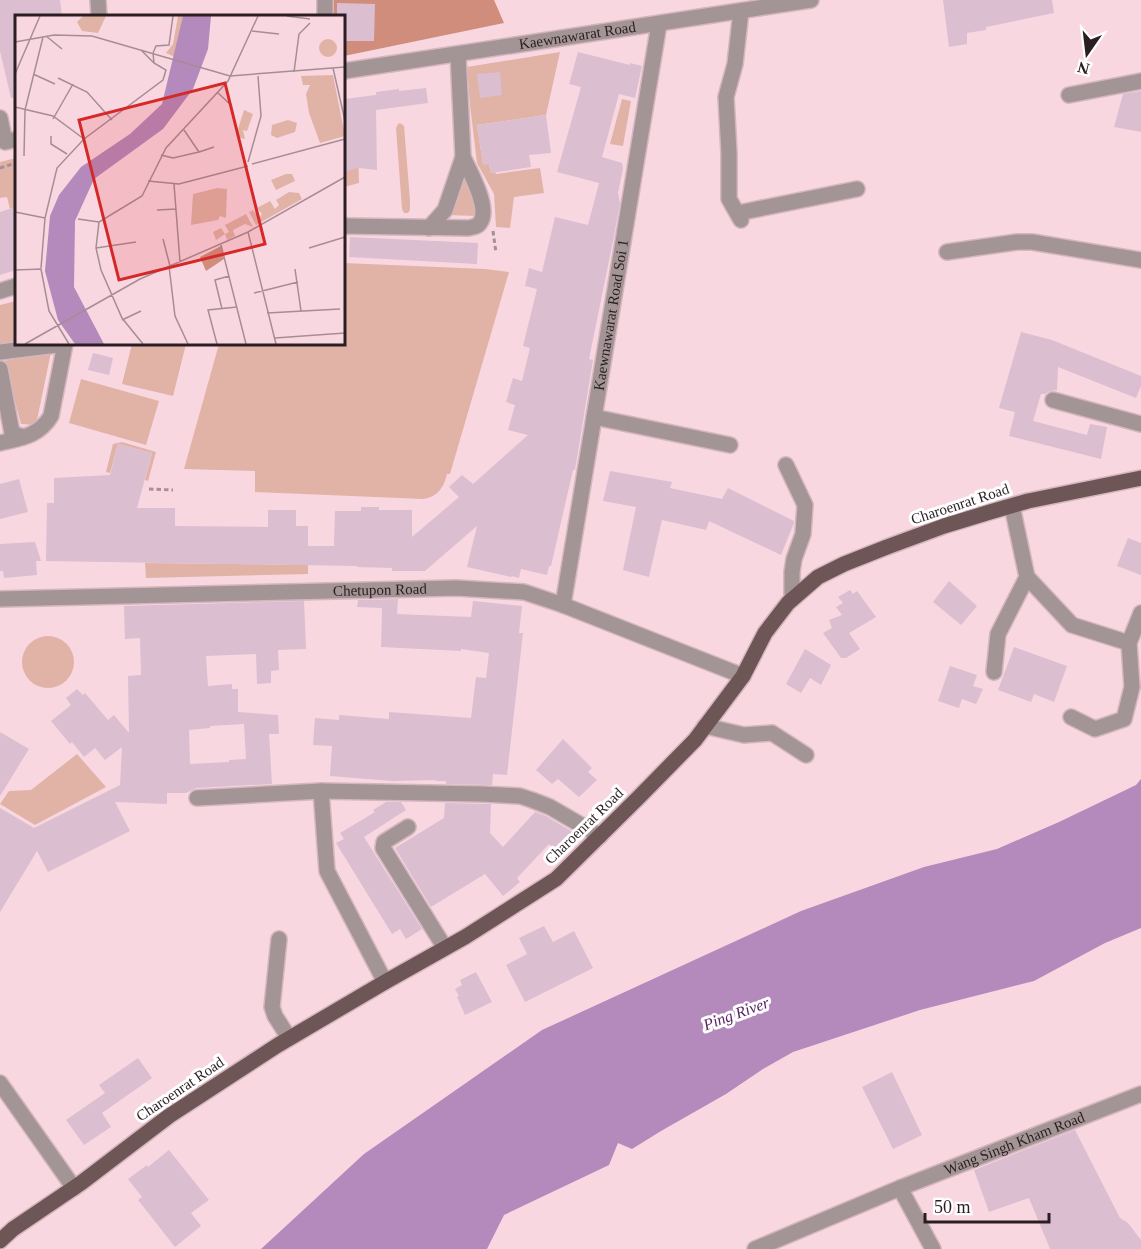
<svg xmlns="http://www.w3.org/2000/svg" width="1141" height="1249" viewBox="0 0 1141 1249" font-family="Georgia,serif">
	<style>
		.green { fill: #e1b3a7 }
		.forest { fill: #d08d7b }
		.water { fill: #b489bc }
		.building { fill: #dbbed0; fill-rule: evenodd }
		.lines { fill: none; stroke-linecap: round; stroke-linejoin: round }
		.minor-casing { stroke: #d4b6bf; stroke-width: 18 }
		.major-casing { stroke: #d4b6bf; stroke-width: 18 }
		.path { stroke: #a88e96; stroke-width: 3; stroke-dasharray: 4.5 3; stroke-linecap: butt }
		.minor { stroke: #a39495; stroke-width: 15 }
		.major { stroke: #6f5656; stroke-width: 15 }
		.labels { text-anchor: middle; stroke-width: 6; stroke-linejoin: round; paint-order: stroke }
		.street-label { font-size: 15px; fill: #2a1e22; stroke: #fff }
		.water-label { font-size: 16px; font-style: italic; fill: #582362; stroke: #fff }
		.inset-road { fill: none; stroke: #a68d95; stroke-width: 1.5 }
		.view { fill: #d62828; fill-opacity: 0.15; stroke: #d62828; stroke-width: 3 }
		.inset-edge { fill: none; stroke: #2a1e22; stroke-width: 3 }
	</style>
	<rect width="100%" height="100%" fill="#f9d7e1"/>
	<path class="green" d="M560,52l-14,63 -69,10 6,39h6l2,9 4,-1 1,2 44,-6 4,25 -30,4 -4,31 -14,-1 -2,-33 -17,-31 -7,-58 -3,-38z
		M622,99l9,2 -8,45 -13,-2z
		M357,114l2,69 -15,4v-66l8,-2z
		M400,123l4,3 6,74v10l-2,3h-4l-2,-4 -6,-81 2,-4z
		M16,158v49l-6,2 -3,-12 -7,1v-36z
		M464,170l14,46 -32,-1z
		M344,263l141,6 24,3 -59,202h-3c-3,14 -10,23 -24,25l-168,-7v-21l-71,-2 35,-125h125z
		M16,301v40l-16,3v-39z
		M132,344h54l-13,52 -51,-12z
		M51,352l-15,73 -15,-1 -17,-63z
		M81,379l78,22 -13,44 -77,-22z
		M122,442l34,10 -8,29 -3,-1 7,-27 -34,-9 -8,29 -4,-1 7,-28z
		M145,563l163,2v9l-162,4z
		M22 662a26 26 0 1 1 52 0a26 26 0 1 1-52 0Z
		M77,754l29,33 -71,38 -35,-21 9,-13 22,-1z"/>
	<path class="forest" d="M331,0h163l10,23 -160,33v-40h-14z"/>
	<path class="water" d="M1141,779v149l-36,15 -71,38 -114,29 -127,42 -30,17 -37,25 -65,37 -29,18 -14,-6 -9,22 -105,50 -17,34h-226l103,-95 178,-124 259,-119 123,-44 73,-18 62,-27 77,-37z"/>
	<path class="building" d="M0,0h60l2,16h-46v82h-5l-11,-47z
		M943,0h109l2,13 -68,14v3l-19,3v11l-18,3z
		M337,3l38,1 -1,37h-30v-25h-7z
		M578,52l52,13v-2l12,3 -7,32 -16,-4 -17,63 20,6 1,6 -5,24 2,10 -8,43 -23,113 4,1 -18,110h-2l-22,96h-2l-2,9 -26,-6 -2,9 -7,-2 -1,1 -44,-10 10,-41 -52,45h-33v-3l-35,-1v-1l-311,-5 1,-58h7v-25l56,-3 8,-31 34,9 -15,55h38v18l93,1v-17h28v16h12v20h26l1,-35h26v-4h18v3h33v27l47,-40 -10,-10 13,-12 11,9 55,-49 -20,-5 7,-25 -9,-3 7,-24 9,3 8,-33 -7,-2 14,-57 -12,-3 4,-18 13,4 13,-55 33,8 11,-42 -42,-11 24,-85 -12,-3z
		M500,72l2,23 -22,3 -3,-24z
		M426,88l2,15 -52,7 1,60 -19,-2 -14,4v-73l32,-4v-3l23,-3v2z
		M1141,91v41l-27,-5 9,-33z
		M546,115l5,38 -22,2 2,12 -40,6 -2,-9 -6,1 -6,-40z
		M16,207v63l-16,5v-63z
		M350,237l128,6 -1,21 -128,-7z
		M1021,332l31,8 89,36v10l-5,12 -78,-31 -1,23 -7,1 -5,3h-4l-8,27 54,14 3,-11 17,3 -6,32 -92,-23 6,-24 -16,-4z
		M93,353l20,5 -4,17 -21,-5z
		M610,471l62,11 -2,6 52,11 6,-11 66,33v2l-13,32 -72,-34 -3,9 -44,-10 -13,57 -26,-7 13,-63 -33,-6z
		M19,479l9,33 -28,7v-35z
		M1128,538l13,5v32l-24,-9z
		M35,542l6,19h-5l1,14 -33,3 -1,-7h-3v-27z
		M949,581l28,25 -16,19 -28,-23z
		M850,590l3,4 4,-3 19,26 -27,16 11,16 -14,9h-5l-18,-25 9,-5 -3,-8 13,-5 -6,-8 7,-4 -5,-6z
		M398,599l-1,15 74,3 2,-16 49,5 -3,27h4l-16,142 -14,-1 -1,11 -46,-1v-3h-11l1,-1 -44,1 -62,-5 2,-30 -19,-1 2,-27 24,2v-5l50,4v-7l82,6 5,-41 10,1 3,-25 -28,-4v2l-80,-4 1,-39 -25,-1 1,-7z
		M304,601l2,48 -28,1 1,20 -8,1v12l-14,1 -1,-30 -50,2 2,30 24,-2v5h6v23l40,3 1,19h-10l3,50 -76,4 -10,5h-19v11l-52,-2 15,29 -82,41 -11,-21 -37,61v-104l34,20 86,-43 2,-38 -17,13 -10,-12 -11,9 -12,-15 -2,2 -19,-23 20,-16 -5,-7 11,-9 6,6 2,-2 23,27 6,-5 15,18 -1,-57 13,-1 -1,-37 -15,1 -1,-33zM244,724l2,35 -17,1v2l-39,2 -1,-34 21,-2v-2z
		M1014,647l53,19 -13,36 -20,-8 -3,8 -33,-12z
		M805,649l26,16 -10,20 -11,-7 -9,15 -15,-9z
		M950,666l27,9 -4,11 10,3 -7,15 -14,-5 -3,9 -21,-7z
		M0,732l29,17 -29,47z
		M563,739l29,29 -4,4 9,8 -18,17 -21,-18 -6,5 -16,-14z
		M386,802h15l5,8 -42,27 58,92 -16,10 -6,-10 -8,5 -56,-91 8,-4 -4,-6 35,-21 -2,-2z
		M445,803l46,1 -1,29 13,14 32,-35 11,4 30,18 -18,18 -9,-8 -32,34 3,4 -17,14 -18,-22 -54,33 -36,-59 49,-30z
		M544,926l9,16 21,-11 19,37 -68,34 -19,-37 21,-11 -8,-16z
		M476,972l16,30 -27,13 -8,-18 2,-1 -4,-7 7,-4 -2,-5z
		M138,1058l14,20 -50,35 9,14 -27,18 -18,-25 39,-27 -6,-8z
		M892,1072l30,63 -29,14 -31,-62z
		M1075,1130l45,88 8,5 13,17v9h-91l-21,-51 -40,14 -15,-42z
		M169,1150l40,50 -18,13 10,13 -26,21 -37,-47 4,-3 -14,-18 19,-14 1,2z"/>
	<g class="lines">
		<g class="minor-casing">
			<g id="minor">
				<path d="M98,0l1,16"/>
				<path d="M325,0v16"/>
				<path d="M741,11l-6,53 -9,33 3,56v46l12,21"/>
				<path id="s1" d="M344,71l467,-71"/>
				<path d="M1069,95l72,-14"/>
				<path d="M0,118l5,24 8,-2"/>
				<path d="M738,213l119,-24"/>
				<path d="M344,226l125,2c3,-1 6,-1 9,-3 15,-13 -8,-53 -15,-68"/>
				<path d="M429,228l16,-18 18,-53 -5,-103"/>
				<path d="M947,252l70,-10h15l109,18"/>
				<path d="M0,291l16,-5"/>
				<path d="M0,352l65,-8"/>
				<path d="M0,369l12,64 11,4"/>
				<path d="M1053,400l88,24"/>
				<path d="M594,417l136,28"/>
				<path d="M0,443c21,-5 39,-7 51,-27l14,-72"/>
				<path d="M786,465l19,40 -2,29 -9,25 -2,13v27"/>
				<path d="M1012,506l15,71 45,48 57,18"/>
				<path id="s2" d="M0,599l456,-11 68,4 39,13 180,71"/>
				<path id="s3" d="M563,605l96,-581"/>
				<path d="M994,672l4,-38 29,-57"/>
				<path d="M1071,717l24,12 29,-10 8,-32 -3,-44 12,-30"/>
				<path d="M705,726l39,9 28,-2 34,22"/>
				<path d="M321,791l161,3 38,2 12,4 18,7 50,29"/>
				<path d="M197,798l124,-7 6,80 58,111"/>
				<path d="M408,827l-24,15 -1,6 62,100"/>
				<path d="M279,939l-7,68 3,9 14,22"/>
				<path d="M0,1083l74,105"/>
				<path d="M900,1188l33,61"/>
				<path id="s4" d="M755,1249l145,-61 241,-94"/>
			</g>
		</g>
		<g class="major-casing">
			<path id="major" d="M0,1241l13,-12 68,-46 88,-67 109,-71 107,-63 80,-45 91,-58 83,-82 56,-57 48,-64 22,-43 23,-30 30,-26 26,-13 43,-17 57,-21 46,-14 38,-11 113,-23"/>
		</g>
		<path class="path" d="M0,168l16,-5
			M493,231l3,22
			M149,489l24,1"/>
		<use href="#minor" class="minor"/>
		<use href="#major" class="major"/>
	</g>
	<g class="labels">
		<g class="street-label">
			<text dy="5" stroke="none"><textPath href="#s1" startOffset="236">Kaewnawarat Road</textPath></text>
			<text dy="5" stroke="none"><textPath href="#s3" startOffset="294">Kaewnawarat Road Soi 1</textPath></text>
			<text transform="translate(960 504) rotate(-18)" y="5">Charoenrat Road</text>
			<text dy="5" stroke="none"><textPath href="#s2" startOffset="380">Chetupon Road</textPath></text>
			<text transform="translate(584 826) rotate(-44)" y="5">Charoenrat Road</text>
			<text transform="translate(180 1089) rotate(-34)" y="5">Charoenrat Road</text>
			<text dy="5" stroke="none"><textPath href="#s4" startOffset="280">Wang Singh Kham Road</textPath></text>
		</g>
		<g class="water-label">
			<text transform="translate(736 1013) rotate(-20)" y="6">Ping River</text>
		</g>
	</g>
	<g transform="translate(15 15)">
		<rect width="330" height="330" fill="#f9d7e1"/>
		<path d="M68,1h23l-8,17 -16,-2 -5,-9zM163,1h5l-8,41 -9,-4 7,-9zM304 33a9 9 0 1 1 18 0a9 9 0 1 1-18 0ZM318,60l12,61 -25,7 -11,-30 -3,-19 4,-9h-7l-2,-9zM229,95l9,4 -6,17 -4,-1 2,9 -5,-1 -2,-9zM273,105l9,3 -2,9 -18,6 -6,-3 1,-10zM271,159h6l3,7 -19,9 -5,-10zM202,173l10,1 -1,29 -6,-2 -2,4 -27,5 2,-31zM274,177l10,1 3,6 -46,26 -7,-13 4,-2 6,8 3,-4 -5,-6 13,-7 5,8 4,-4 -3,-5zM231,199l7,13 -8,-3 -12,6 2,6 -8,4 -2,-6 -9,6 -3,-8 8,-4 4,6 4,-2 -4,-7z" fill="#e1b3a7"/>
		<path d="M206,231l3,13 -18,12 -6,-14z" fill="#d08d7b"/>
		<path d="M168,1h28l-3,33 -15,40 -30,40 -69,50 -19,42 -1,66 30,57h-29l-17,-24 -13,-49 5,-55 9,-21 22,-28 49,-33 32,-30z" fill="#b489bc"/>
		<path class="inset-road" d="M272,1l23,3M237,16l27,3M31,21l16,13M0,27l39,-7 38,1 138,40 115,-9M126,35l13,13M318,53l12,53M279,57l5,-38 11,-11M0,59l25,-58M18,59l22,10M43,63l29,14 25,28M203,78l14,13M0,92l38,9 31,23M38,104l20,-35M169,115l15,22 15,-5M36,121v8l16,10M146,140l12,3 26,-6M9,141l1,-46 18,-73M233,147l13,-46 -3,-40M237,149l93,-25M133,166l31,3 69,-18M159,169l6,78M142,195l19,-1M0,197l30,6M63,204l21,3M233,217l28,112M148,224l7,27M206,230l25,99M81,233l40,-6M294,233l36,-11M154,251l6,50 13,28M26,253l4,-50 12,-50 27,-29 79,-59 3,-10 -12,-7 -1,-10 3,-7 13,-1 4,-29M280,254l6,42M0,255l26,-1 8,42 20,33M239,278l44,-11M207,294l-7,-29 14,-4M252,298l73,-4M107,305l19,-9M260,323l70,-5M10,329l115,-65 108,-47 97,-55M128,329l-21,-26 -21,-48 -5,-22 3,-26 43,-26 24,-48 62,-67 30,-65M202,329l-9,-34 29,-3"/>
		<path class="view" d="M210,68l40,161 -146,36 -40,-160z"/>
		<rect width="330" height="330" class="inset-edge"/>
	</g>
	<g transform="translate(1087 54) rotate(194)" stroke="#ffffff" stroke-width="4.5" paint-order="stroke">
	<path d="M0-4.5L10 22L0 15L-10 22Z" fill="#2a1e22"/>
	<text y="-9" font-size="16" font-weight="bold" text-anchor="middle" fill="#2a1e22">N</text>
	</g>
	<path d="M925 1213v9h124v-9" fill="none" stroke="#2a1e22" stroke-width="3"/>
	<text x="934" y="1213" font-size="18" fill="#2a1e22" stroke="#ffffff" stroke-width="4.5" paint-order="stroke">50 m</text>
</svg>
